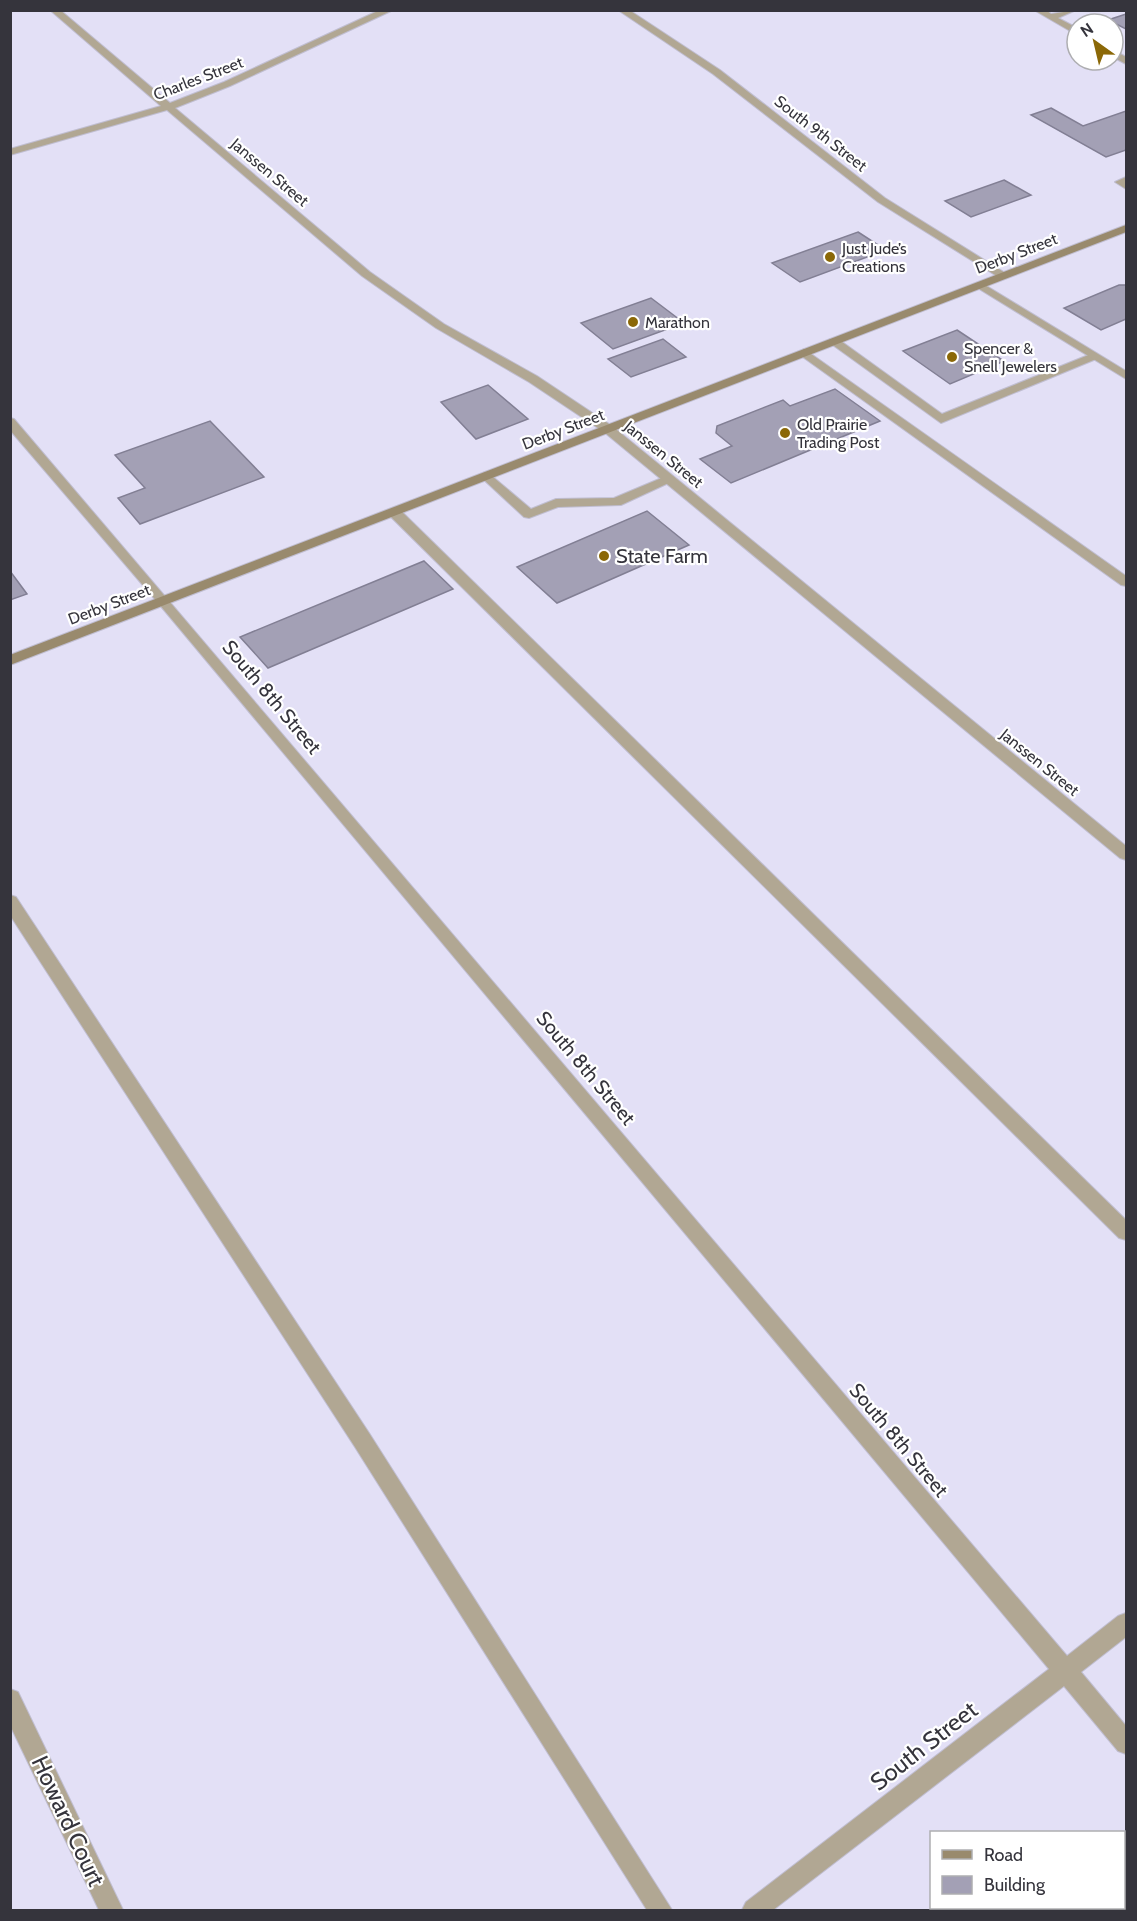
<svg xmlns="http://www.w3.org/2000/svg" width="1137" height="1921" viewBox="0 0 1137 1921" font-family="Cabin,sans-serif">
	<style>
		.building { fill: #a3a0b5; stroke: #827f94; stroke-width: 1.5 }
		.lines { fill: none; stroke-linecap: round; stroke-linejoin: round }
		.service-casing { stroke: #c0bed1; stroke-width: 2 }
		.minor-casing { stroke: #c0bed1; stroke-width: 2 }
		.secondary-casing { stroke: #c0bed1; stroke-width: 2 }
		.service { fill: #b1a793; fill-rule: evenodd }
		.minor { fill: #b1a793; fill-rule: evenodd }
		.secondary { fill: #998a6d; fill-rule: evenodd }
		.poi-dot { fill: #8b6807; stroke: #fff; stroke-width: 2 }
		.labels { text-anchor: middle; stroke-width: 4.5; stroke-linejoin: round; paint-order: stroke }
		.far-street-label { font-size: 16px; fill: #35343c; stroke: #fff }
		.far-poi-label { font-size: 16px; fill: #35343c; stroke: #fff; text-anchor: start }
		.poi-label { font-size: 20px; fill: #35343c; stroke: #fff; text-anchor: start }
		.street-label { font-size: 20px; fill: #35343c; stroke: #fff }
		.near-street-label { font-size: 24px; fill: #35343c; stroke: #fff }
	</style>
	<rect width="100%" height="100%" fill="#e3e0f6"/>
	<path class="building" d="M1126,14v15l-18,-9z
		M1051,108l32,18 43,-15v39l-20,7 -75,-42z
		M1004,180l27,15 -60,22 -26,-16z
		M858,232l28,18 -86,32 -28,-19z
		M1119,285h7v34l-25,11 -37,-22z
		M651,298l33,25 -71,26 -32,-26z
		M957,330l47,31 -54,23 -47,-33z
		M663,339l23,18 -55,20 -23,-18z
		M488,385l40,34 -52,20 -35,-37z
		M835,389l45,32 -149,62 -31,-24 32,-13 -16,-13 1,-7 66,-26 7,6z
		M210,421l54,56 -124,47 -22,-26 27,-10 -30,-33z
		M647,511l42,34 -132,58 -40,-36z
		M424,561l29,28 -185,79 -28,-31z
		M10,571l17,23 -17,6z"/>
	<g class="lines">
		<g class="service-casing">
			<path id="service" d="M1126,177v12l-11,-7z
				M830,339h8l104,75 149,-60 10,3 -160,66 -111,-80z
				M804,349l322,227v10l-5,-1 -321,-230 -2,-2z
				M487,472l44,37 25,-10 58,-1 50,-21h10l1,3 -54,25 -63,2 -29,11 -5,-1 -41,-38v-6z
				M394,508l5,1 727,711v20l-7,-2 -730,-723 -2,-3z
				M10,895l6,2 353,536 303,477h-25l-292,-463 -345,-532z"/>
		</g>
		<g class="minor-casing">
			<path id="minor" d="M50,10h10l110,93 54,-21 156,-72h13l-163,76 -55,22 195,164 74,52 93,52 75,50 514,420v14l-6,-2 -516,-426 -75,-50 -93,-54 -74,-52 -195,-166 -157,45v-6l151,-43z
				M618,10h11l91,60 165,128 125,78 -10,2 -122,-76 -165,-128z
				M1034,10h12l5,4 25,-4 -18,8 19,10v7z
				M1113,50l13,7v7l-13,-7z
				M980,282l146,89v8l-150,-92 -2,-2z
				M10,418l4,1 1053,1237 51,-40 8,-3v24l-45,35 45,54v28l-8,-3 -54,-65 -291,224h-31l4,-8 303,-233 -890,-1065 -149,-174z
				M10,1689l8,3 105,218h-24l-89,-185z"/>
		</g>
		<g class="secondary-casing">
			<path id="secondary" d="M1126,225v7l-1116,433v-10z"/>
		</g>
		<use href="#service" class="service"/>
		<use href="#minor" class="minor"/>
		<use href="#secondary" class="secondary"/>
	</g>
	<g class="poi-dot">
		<circle cx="830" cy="257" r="6"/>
		<circle cx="633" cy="322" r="6"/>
		<circle cx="952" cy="357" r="6"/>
		<circle cx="785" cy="433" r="6"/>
		<circle cx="604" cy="556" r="6"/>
	</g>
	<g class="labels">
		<g class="far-street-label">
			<text transform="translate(198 78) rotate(-21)" y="6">Charles Street</text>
			<text transform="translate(821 133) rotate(38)" y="6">South 9th Street</text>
			<text transform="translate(270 172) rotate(40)" y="6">Janssen Street</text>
			<text transform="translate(1016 253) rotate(-21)" y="6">Derby Street</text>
			<text transform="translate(563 429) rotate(-21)" y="6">Derby Street</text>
			<text transform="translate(664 454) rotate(39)" y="6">Janssen Street</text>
			<text transform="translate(109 604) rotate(-21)" y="6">Derby Street</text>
			<text transform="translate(1040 762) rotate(39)" y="6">Janssen Street</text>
		</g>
		<g class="far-poi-label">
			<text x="842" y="254">Just Jude’s<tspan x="842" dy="18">Creations</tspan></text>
			<text x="645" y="328">Marathon</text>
			<text x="964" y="354">Spencer &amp;<tspan x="964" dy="18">Snell Jewelers</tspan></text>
			<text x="797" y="430">Old Prairie<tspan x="797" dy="18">Trading Post</tspan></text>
		</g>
		<g class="poi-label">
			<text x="616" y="563">State Farm</text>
		</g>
		<g class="street-label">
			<text transform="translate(272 697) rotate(50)" y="7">South 8th Street</text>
			<text transform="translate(586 1068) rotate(50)" y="7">South 8th Street</text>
			<text transform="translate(899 1440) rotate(50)" y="7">South 8th Street</text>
		</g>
		<g class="near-street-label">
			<text transform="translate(924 1746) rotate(-38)" y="8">South Street</text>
			<text transform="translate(68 1821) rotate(65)" y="8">Howard Court</text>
		</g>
	</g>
	<rect width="1137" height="1921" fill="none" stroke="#35343c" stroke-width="24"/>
	<rect x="930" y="1831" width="195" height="78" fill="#ffffff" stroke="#aeaeb1" stroke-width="1.5"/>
	<rect x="942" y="1850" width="30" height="9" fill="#998a6d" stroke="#aeaeb1" stroke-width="1.5"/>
	<text x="984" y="1861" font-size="18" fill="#35343c">Road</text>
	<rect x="942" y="1876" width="30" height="18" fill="#a3a0b5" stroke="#aeaeb1" stroke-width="1.5"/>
	<text x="984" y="1891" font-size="18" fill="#35343c">Building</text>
	<g transform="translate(1095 42) rotate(326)"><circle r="28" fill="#ffffff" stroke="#aeaeb1" stroke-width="1.5"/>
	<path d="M0-4.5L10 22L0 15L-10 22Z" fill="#8b6807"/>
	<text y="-9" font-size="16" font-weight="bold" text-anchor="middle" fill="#35343c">N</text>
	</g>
</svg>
